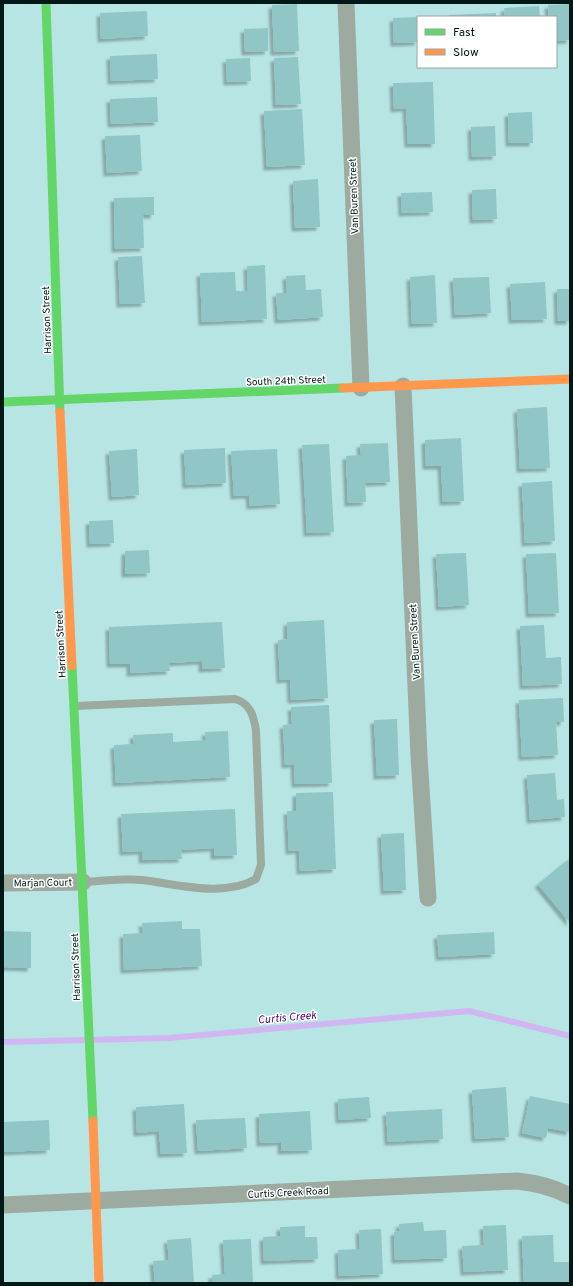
<svg xmlns="http://www.w3.org/2000/svg" width="573" height="1286" viewBox="0 0 573 1286" font-family="Overpass,sans-serif">
	<style>
		.lines { fill: none; stroke-linecap: round; stroke-linejoin: round }
		.stream { stroke: #d1b6f1; stroke-width: 6 }
		.building { fill: #90c6c5; filter: url(#shadow) }
		.lane { stroke: #9caa9f; stroke-width: 8 }
		.street { stroke: #9caa9f; stroke-width: 17 }
		.fast { stroke: #63d668; stroke-width: 9 }
		.slow { stroke: #ff974d; stroke-width: 9 }
		.labels { text-anchor: middle; stroke-width: 3; stroke-linejoin: round; paint-order: stroke }
		.street-label { font-size: 10px; fill: #001818; stroke: #fff }
		.water-label { font-size: 11px; font-style: italic; fill: #55066f; stroke: #fff }
	</style>
	<defs>
		<filter id="shadow"><feDropShadow dx="-3.5" dy="3.5" stdDeviation="1" flood-color="#0004"/></filter>
	</defs>
	<rect width="100%" height="100%" fill="#b7e5e4"/>
	<g class="lines">
		<path class="stream" d="M3,1042l166,-4 300,-27 101,25"/>
	</g>
	<path class="building" d="M297,4l2,47 -25,1 -2,-47z
		M570,4v36l-14,1v-24h-7l-1,-12z
		M539,6l1,11h-35l-1,-9z
		M147,11l1,25 -47,3 -1,-26z
		M496,13v4h-47v-2z
		M418,17v25l-24,1 -1,-25z
		M268,28v23l-23,1 -1,-23z
		M157,54l1,25 -47,2 -1,-25z
		M298,57l3,47 -25,1 -2,-47z
		M250,58l1,23 -24,1 -1,-23z
		M433,82l2,62h-27l-2,-36 -12,1 -1,-26z
		M157,97l1,25 -47,2 -1,-25z
		M302,109l3,56 -38,2 -3,-56z
		M532,112l1,31h-24l-1,-30z
		M495,126l1,30 -24,1 -1,-30z
		M140,135l2,36 -35,2 -2,-37z
		M318,179l2,48 -25,1 -2,-47z
		M496,189l1,30 -24,1 -1,-30z
		M432,192l1,20 -31,1 -1,-20z
		M154,197v18h-11l1,33 -29,1 -1,-51z
		M142,256l3,47 -25,1 -2,-47z
		M265,265l2,54 -65,3 -2,-49 35,-1 1,19h12l-1,-25z
		M305,275l1,15 15,-1 2,28 -45,3 -2,-27h11l-1,-17z
		M435,275l2,48 -25,1 -2,-47z
		M489,277l2,36 -36,2 -2,-37z
		M545,282l2,37 -35,1 -2,-36z
		M557,289h13v32h-12z
		M547,407l3,61 -30,1 -3,-60z
		M461,438l3,63 -21,1 -2,-36h-15l-1,-26z
		M388,443l2,39 -25,1 1,19 -18,1 -2,-47 15,-1 -1,-11z
		M329,444l5,88 -27,1 -5,-88z
		M225,448l1,35 -40,2 -2,-35z
		M137,449l2,46 -27,2 -3,-46z
		M277,449l3,55 -30,2 -1,-11 -15,1 -3,-45z
		M552,481l3,60 -30,2 -3,-60z
		M113,520l1,23 -24,1 -1,-23z
		M149,550l1,23 -25,1v-23z
		M466,553l3,52 -30,2 -3,-53z
		M556,553l3,60 -30,1 -3,-60z
		M324,620l4,78 -37,2 -1,-21 -10,1 -2,-40 9,-1v-17z
		M222,622l3,46 -23,1v-8l-33,2 1,8 -40,2v-9h-20l-1,-37z
		M544,625l2,33 15,-1 1,27 -39,2 -3,-60z
		M563,698l1,24h-8l2,33 -36,2 -3,-57z
		M329,705l3,78 -37,1 -1,-20 -9,1 -2,-40 9,-1 -1,-17z
		M397,719l2,56 -22,1 -3,-56z
		M228,731l2,46 -114,6 -2,-38 20,-1 -1,-9 40,-2v9l33,-2 -1,-8z
		M555,773l2,27 7,-1 1,18 -35,3 -3,-45z
		M333,792l3,77 -36,2 -1,-21 -10,1 -2,-40h9v-18z
		M235,809l2,46 -23,1v-8l-33,2 1,9 -40,1v-9l-19,1 -2,-38z
		M404,833l2,57 -22,1 -3,-57z
		M570,858v65l-32,-39z
		M182,921v8h18l2,37 -78,4 -1,-36 20,-1 -1,-10z
		M3,931l28,1v36l-28,-1z
		M494,932l1,22 -56,3 -2,-22z
		M506,1087l3,50 -34,2 -3,-49z
		M530,1096l40,8v28l-22,-4 -2,10 -24,-5z
		M369,1097l2,21 -32,2 -1,-21z
		M184,1104l3,49 -26,1 -2,-23 -22,2 -1,-26z
		M442,1109l1,30 -55,3 -2,-30z
		M310,1111l2,39 -31,1v-9l-21,1 -1,-29z
		M245,1118l2,30 -49,3 -2,-31z
		M49,1120l1,30 -47,2v-30z
		M423,1222l1,9 22,-1 1,28 -52,2 -1,-28 6,-1 -1,-7z
		M506,1225l2,45 -44,2 -2,-26 22,-1 -1,-19z
		M305,1226v11h12l1,22 -54,2 -1,-24 17,-1v-9z
		M381,1229l2,45 -44,2 -1,-26 22,-1 -1,-19z
		M553,1235l1,27h16v21h-46l-2,-47z
		M191,1238l3,45h-39l-2,-22 16,-1 -2,-20z
		M251,1239l2,44h-41v-8l13,-1 -2,-34z"/>
	<g class="lines">
		<path class="lane" d="M75,706l160,-7c15,4 19,17 21,32l5,134 -5,14c-33,19 -79,5 -114,1 -19,-2 -39,1 -58,2"/>
		<path class="street" d="M346,3l15,385
			M403,386l16,370 9,142
			M3,883l80,-1
			M3,1205l514,-24c20,2 36,6 53,15"/>
		<path class="fast" d="M46,3l14,409
			M3,402l340,-14
			M72,666l21,455"/>
		<path class="slow" d="M343,388l227,-9
			M60,412l12,254
			M93,1121l6,162"/>
	</g>
	<g class="labels">
		<g class="street-label">
			<text transform="translate(353 196) rotate(-92)" y="4">Van Buren Street</text>
			<text transform="translate(46 320) rotate(-92)" y="4">Harrison Street</text>
			<text transform="translate(286 380) rotate(-2)" y="4">South 24th Street</text>
			<text transform="translate(414 642) rotate(-93)" y="4">Van Buren Street</text>
			<text transform="translate(60 644) rotate(-93)" y="4">Harrison Street</text>
			<text transform="translate(43 882) rotate(-1)" y="4">Marjan Court</text>
			<text transform="translate(75 967) rotate(-92)" y="4">Harrison Street</text>
			<text transform="translate(288 1192) rotate(-3)" y="4">Curtis Creek Road</text>
		</g>
		<g class="water-label">
			<text transform="translate(287 1017) rotate(-5)" y="4">Curtis Creek</text>
		</g>
	</g>
	<rect width="573" height="1286" fill="none" stroke="#001818" stroke-width="8"/>
	<rect x="417" y="16" width="140" height="52" fill="#ffffff" stroke="#99a3a3"/>
	<rect x="425" y="29" width="20" height="6" fill="#63d668" stroke="#99a3a3"/>
	<text x="453" y="36" font-size="12" fill="#001818">Fast</text>
	<rect x="425" y="49" width="20" height="6" fill="#ff974d" stroke="#99a3a3"/>
	<text x="453" y="56" font-size="12" fill="#001818">Slow</text>
</svg>
